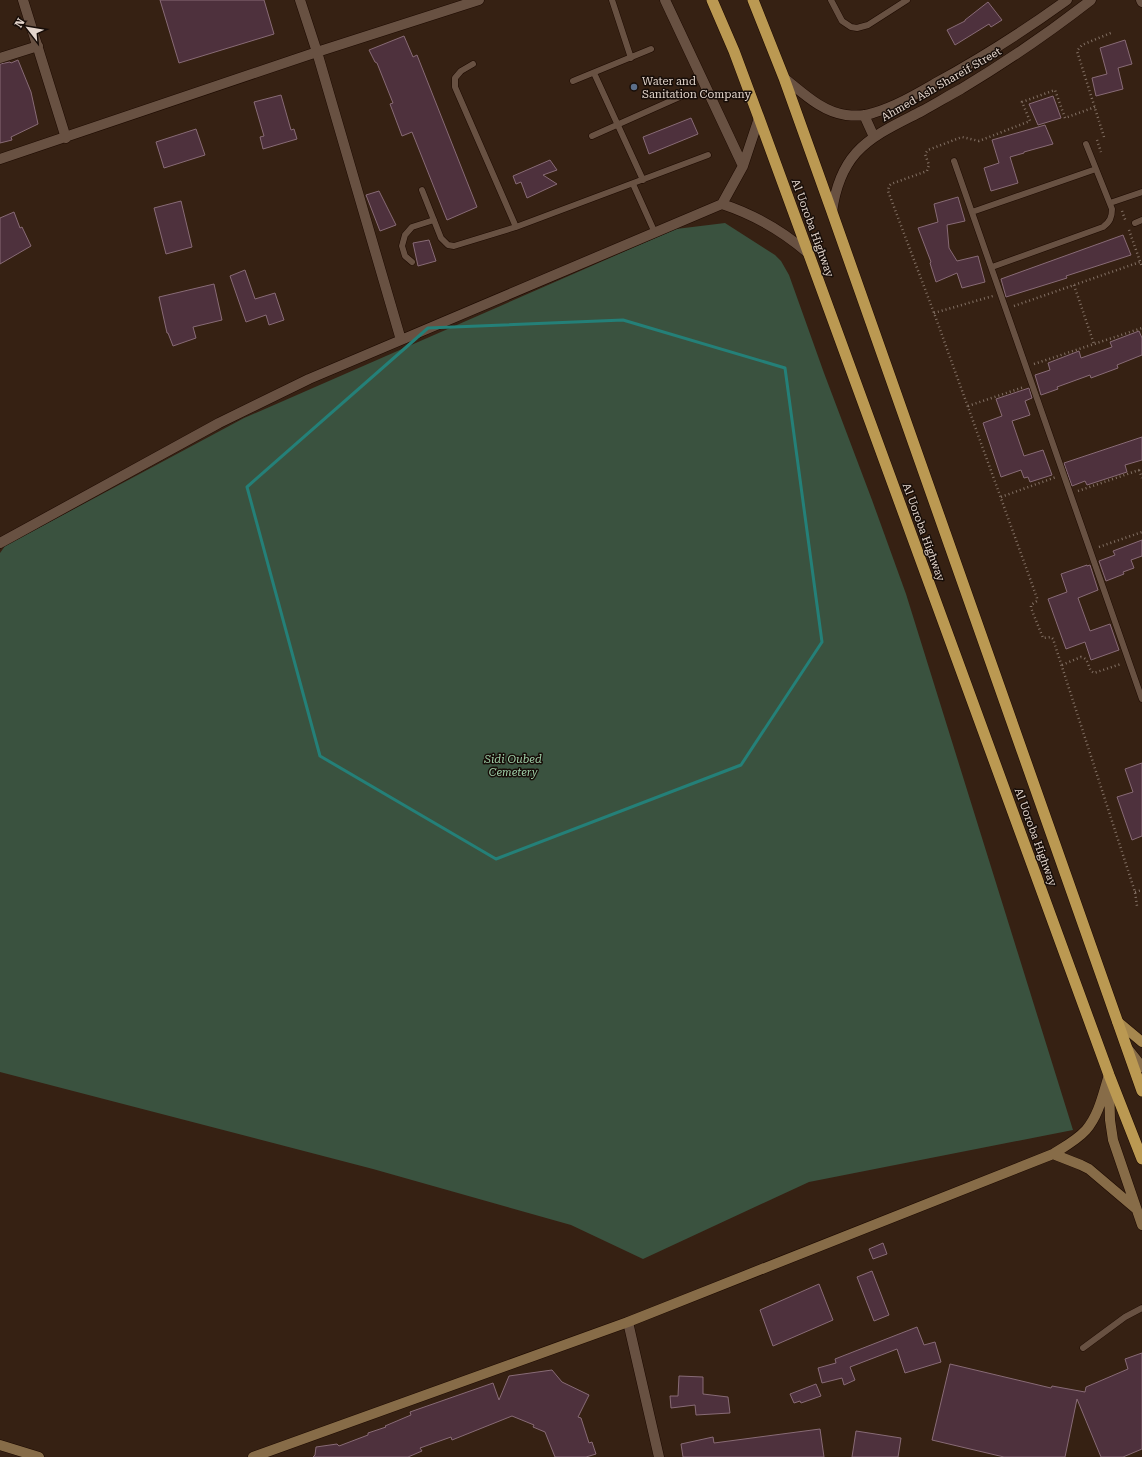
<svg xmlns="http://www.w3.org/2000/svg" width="1142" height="1457" viewBox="0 0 1142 1457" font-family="'Roboto Serif',serif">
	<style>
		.green { fill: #3a523f }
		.building { fill: #4e313d; stroke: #886b76 }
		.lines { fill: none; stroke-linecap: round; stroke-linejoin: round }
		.service-casing { stroke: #1d0a01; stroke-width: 7 }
		.minor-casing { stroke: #1d0a01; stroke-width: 11 }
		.tertiary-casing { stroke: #1d0a01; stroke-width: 11 }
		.secondary-casing { stroke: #1d0a01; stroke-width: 11 }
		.primary-casing { stroke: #1d0a01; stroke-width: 11 }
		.trunk-casing { stroke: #1d0a01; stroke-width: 12 }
		.path { stroke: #837165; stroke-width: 2.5; stroke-dasharray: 1 3; stroke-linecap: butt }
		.service { stroke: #685142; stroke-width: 6 }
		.minor { stroke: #685142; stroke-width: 10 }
		.tertiary { stroke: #685142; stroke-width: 10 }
		.secondary { stroke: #876c48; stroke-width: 10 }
		.primary { stroke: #a6874e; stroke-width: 10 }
		.trunk { stroke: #bb9952; stroke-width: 11 }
		.marked { fill: none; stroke: #248078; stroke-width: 3; stroke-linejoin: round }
		.service-dot { fill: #5c6f8a; stroke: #170d08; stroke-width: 1.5 }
		.labels { text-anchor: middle; stroke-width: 3; stroke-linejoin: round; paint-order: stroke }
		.poi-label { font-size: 11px; fill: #e4d6cd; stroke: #170d08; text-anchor: start }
		.street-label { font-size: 11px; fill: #e4d6cd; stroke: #170d08 }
		.park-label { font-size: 11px; font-style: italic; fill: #a0d1aa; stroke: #170d08 }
	</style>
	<rect width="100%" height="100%" fill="#362113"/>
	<path class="green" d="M725,223l50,32 6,6 8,14 35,98 48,127 34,94 167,536 -264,52 -166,77 -72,-34 -198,-56 -373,-97v-519l5,-7 239,-128 432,-189z"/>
	<path class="building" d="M160,0h104l10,34 -95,29z
		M988,2l14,18 -11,7 -2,-3 -34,21 -8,-15 18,-9v-1z
		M404,36l9,21 4,-2 60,152 -30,13 -35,-88 -10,4 -12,-32 3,-1 -16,-40 -2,-1 -6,-12z
		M1125,40l7,24 -14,4 5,21 -27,7 -4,-18 15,-4 -7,-26z
		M18,60l13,32 7,32 -27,13 1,3 -12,3v-79l10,-2 1,1z
		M281,95l10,35 3,-1 3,10 -34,10 -3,-12 4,-1 -10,-34z
		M1053,96l8,22 -23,7 -9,-21z
		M691,118l7,16 -49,20 -6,-17z
		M1045,125l8,19 -29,8v1l-14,4 8,26 -27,8 -7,-23 15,-5 -7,-23z
		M196,129l9,26 -41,13 -8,-26z
		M550,160l7,10 -14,5 14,9 -30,14 -6,-16 -5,2 -3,-8z
		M379,191l17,34 -16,6 -14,-36z
		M958,197l7,24 -18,4 2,23 8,13 21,-5 7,26 -23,6 -5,-15 -21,9 -6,-19 1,-1 -13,-34 20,-6 -4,-18z
		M181,201l11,46 -26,7 -12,-46z
		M14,212l6,16 2,-1 9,19 -31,18v-46z
		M1123,235l8,20 -65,21 1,2 -61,19 -5,-18z
		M429,240l7,21 -18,5 -5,-23z
		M245,270l10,29 20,-6 9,27 -15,5 -3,-10 -20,7 -16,-46z
		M214,284l8,36 -29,7 3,11 -23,8 -5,-13h-1l-8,-36z
		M1139,331l3,7v17l-25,10 1,3 -27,10 -1,-3 -33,12 1,2 -17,6 -6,-20 15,-5 -2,-7 31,-12 2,7 31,-11 -2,-5z
		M1029,388l3,10 -7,3 5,14 -18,6 12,35 19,-6 9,25 -22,7 -2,-5 -4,1 -3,-8 -20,7 -18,-54 19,-7 -6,-17z
		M1142,437v23l-17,5 2,7 -40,13 -2,-4 -13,5 -8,-23z
		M1142,540v16l-11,4 3,8 -11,4 1,2 -18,7 -7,-20 16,-6 -2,-4z
		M1087,565v1l3,-1 8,25 -20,8 12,33 20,-7 9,26 -28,10 -6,-18 -19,7 -18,-50 19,-7 -6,-18z
		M1142,763v73l-10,4 -15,-43 16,-5 -8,-23z
		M883,1243l4,11 -14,5 -4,-10z
		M872,1271l17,44 -15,6 -17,-44z
		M819,1284l14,36 -60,26 -13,-36z
		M917,1327l7,18 11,-3 6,20 -36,11 -8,-24 -47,18 5,13 -11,5 -2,-7 -20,5 -4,-15 18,-5 -1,-4z
		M1142,1353v96l-19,8h-22l-24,-58 -12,58h-61l-72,-17 18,-76 101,24 1,-2 33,6 1,-5 42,-18 -3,-10z
		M552,1370l10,12 27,13 -11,22 3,1 8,25 3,-1 4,12 -10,3h-31l-10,-25 -12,-5 1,-2 -22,-9 -60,24 -1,-3 -31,11 2,3 -14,6h-95l2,-2 1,-8 21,-3 2,2 29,-11v-2l18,-6 -1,-1 26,-11 -1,-3 83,-29 6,17 10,-24z
		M679,1376l24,1v17l25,3 2,16 -34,2 -1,-10 -24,3 -1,-12h8z
		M816,1384l5,12 -20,7 -1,-2 -6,2 -4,-9z
		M820,1429l4,28h-141l-2,-13 32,-7 1,6z
		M856,1431l45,7 -3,19h-46z"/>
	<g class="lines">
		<g class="service-casing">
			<path id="service" d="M612,0l19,58
				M831,0l11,21 9,6 6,1 11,-3 39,-25
				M473,64l-12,7 -6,7v9l61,140
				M594,73l49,107
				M573,81l78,-32
				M592,136l92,-41
				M954,161l188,538
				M633,184l22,49
				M422,190l19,48 7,7 6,1 62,-19 192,-72
				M1110,203l32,-11
				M972,212l124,-43
				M1135,223l7,-3
				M412,262l-7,-6 -3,-10 3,-11 7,-8 22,-7
				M992,267l111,-40c7,-5 9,-10 9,-18l-26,-65
				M1083,1348l42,-31 17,-9"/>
		</g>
		<g class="minor-casing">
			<path id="minor" d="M23,0l43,138
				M300,0l17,52 84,288
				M665,0l78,166
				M1141,0l1,2
				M0,58l38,-12
				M0,159l317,-107 162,-52
				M722,204c33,11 61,27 87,50
				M0,543l219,-120 90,-44 413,-175 21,-38 16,-48
				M628,1322l31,135"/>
		</g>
		<g class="tertiary-casing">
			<path id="tertiary" d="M784,78c19,15 38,34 62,37 9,1 19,1 27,-2 21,-6 42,-18 61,-29 46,-25 90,-53 133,-84
				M864,115l10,22
				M832,212c3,-22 9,-42 24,-59 17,-19 43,-30 66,-42 13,-7 26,-15 39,-22 45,-27 89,-57 130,-89"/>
		</g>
		<g class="secondary-casing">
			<path id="secondary" d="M1128,1049l14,18
				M1109,1083l1,37 3,20 29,85
				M1053,1154l28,11 8,4 46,39
				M0,1445l39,12
				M253,1457l375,-135 425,-168c11,-7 24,-14 33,-24 13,-15 17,-36 23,-55"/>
		</g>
		<g class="primary-casing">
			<path id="primary" d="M1117,1021l25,21"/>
		</g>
		<g class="trunk-casing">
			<path id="trunk" d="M712,0l22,51 25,67 350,957 33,84
				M753,0l31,78 48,134 310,879"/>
		</g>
		<path class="path" d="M1095,107l-30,11 -10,-28 -33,12 8,19 -51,20 -17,-4 -34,13 -3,4 4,11 -2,6 -36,13 -2,2 -1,5 46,122 103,285v3l-6,4v3l12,30 8,-1 2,2 82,253 2,14
			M1104,137l-27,-86 5,-6 31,-13
			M1097,140l4,12
			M1122,211l4,11
			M1129,230l13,37
			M1074,285l20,59
			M1014,306l126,-44
			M934,313l59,-17
			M1034,364l108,-36
			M968,406l56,-19
			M1139,470l3,8
			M1078,491l64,-22
			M1001,497l55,-20
			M1099,547l43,-15
			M1062,665l19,-8c7,1 7,9 10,14l3,2 27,-9
			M1135,892l7,-2"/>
		<use href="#service" class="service"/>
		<use href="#minor" class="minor"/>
		<use href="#tertiary" class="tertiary"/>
		<use href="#secondary" class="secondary"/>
		<use href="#primary" class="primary"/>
		<use href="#trunk" class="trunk"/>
	</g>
	<path class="marked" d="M623,320l162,48 37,274 -81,123 -245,94 -176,-103 -73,-269 181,-159z"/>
	<circle class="service-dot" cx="634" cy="87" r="4"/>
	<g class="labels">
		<g class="poi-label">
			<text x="642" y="85">Water and<tspan x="642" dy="13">Sanitation Company</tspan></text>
		</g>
		<g class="street-label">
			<text transform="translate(941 84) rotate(-30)" y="4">Ahmed Ash Shareif Street</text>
			<text transform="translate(813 228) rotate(70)" y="4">Al Uoroba Highway</text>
			<text transform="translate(924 532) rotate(70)" y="4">Al Uoroba Highway</text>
			<text transform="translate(1036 837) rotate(70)" y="4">Al Uoroba Highway</text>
		</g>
		<g class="park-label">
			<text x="513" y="763">Sidi Oubed<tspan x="513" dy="13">Cemetery</tspan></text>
		</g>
	</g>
	<g transform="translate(28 28) rotate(301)" stroke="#170d08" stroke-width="3" paint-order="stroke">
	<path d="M0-3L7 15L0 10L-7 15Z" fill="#e4d6cd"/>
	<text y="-6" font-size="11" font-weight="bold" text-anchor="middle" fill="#e4d6cd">N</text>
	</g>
</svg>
